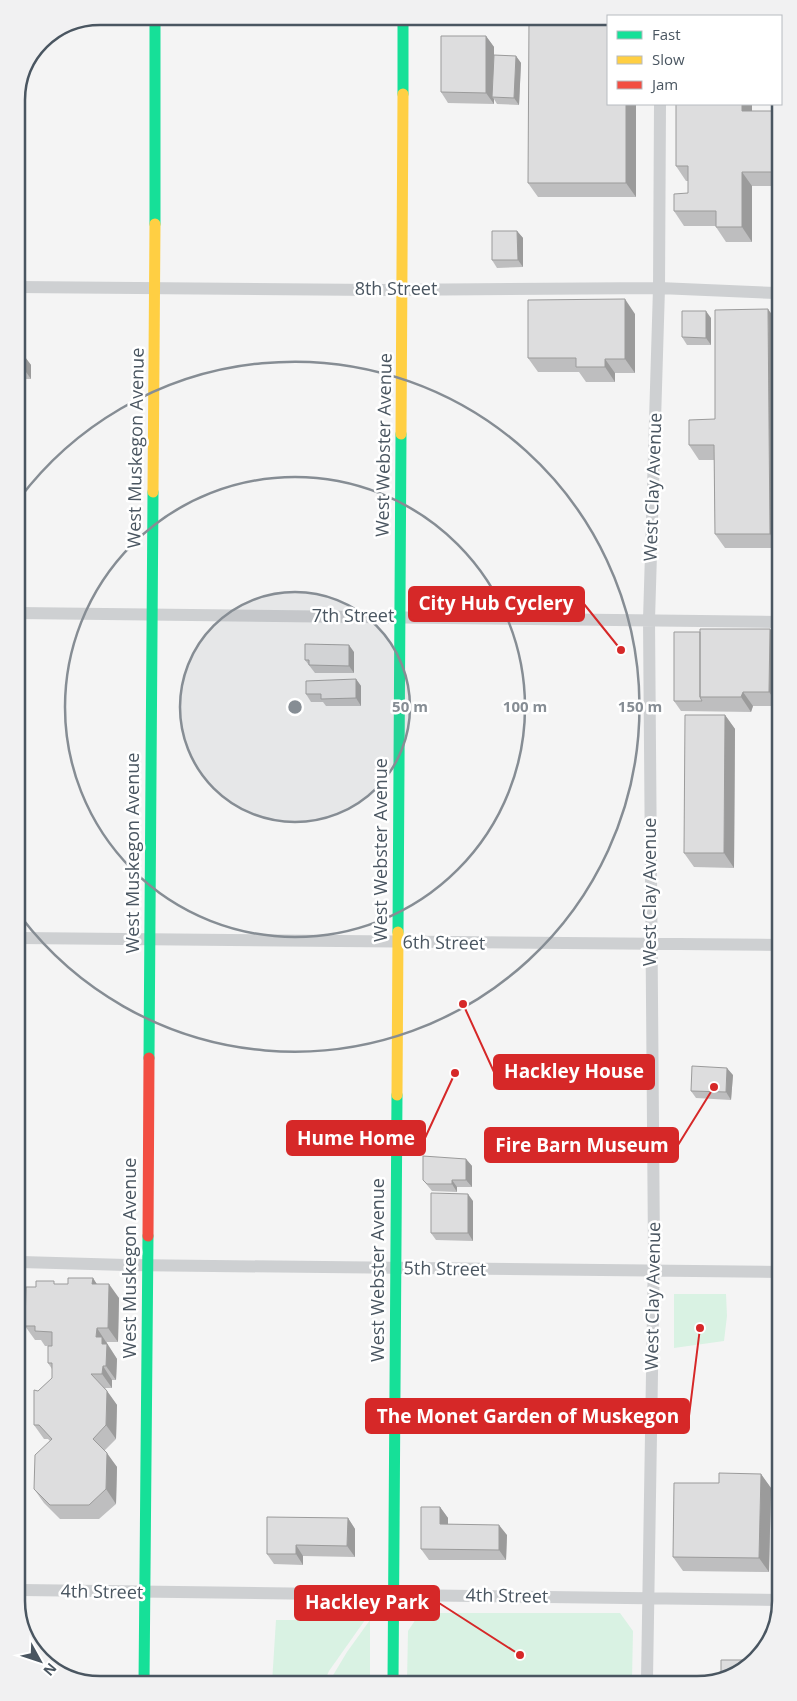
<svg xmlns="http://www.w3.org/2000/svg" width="797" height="1701" viewBox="0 0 797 1701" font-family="'Open Sans',sans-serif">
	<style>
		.green { fill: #d9f2e3 }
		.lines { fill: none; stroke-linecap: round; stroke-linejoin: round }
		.street { stroke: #ced0d2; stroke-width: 12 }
		.fast { stroke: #16e098; stroke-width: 11 }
		.slow { stroke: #ffcf43; stroke-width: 11 }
		.jam { stroke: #f24e42; stroke-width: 11 }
		.wall { fill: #bebebf }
		.shaded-wall { fill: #9b9b9b }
		.building { fill: #ddddde; stroke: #9b9b9b }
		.ring { fill: none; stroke: #868d94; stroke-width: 2.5 }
		.labels { text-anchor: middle; stroke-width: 5; stroke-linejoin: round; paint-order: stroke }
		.street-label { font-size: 18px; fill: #4a5661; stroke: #fff }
		.rim { fill: none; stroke: #4a5661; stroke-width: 2.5 }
		.centre { fill: #868d94; stroke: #fff; stroke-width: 2.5 }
		.ring-label { font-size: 15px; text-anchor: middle; font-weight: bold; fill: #868d94; stroke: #fff; stroke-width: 5; stroke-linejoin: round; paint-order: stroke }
		.leader { fill: none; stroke: #d62828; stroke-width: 2 }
		.callout-dot { fill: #d62828; stroke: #fff; stroke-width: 2 }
		.callout { fill: #d62828; stroke: #d62828; stroke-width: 2 }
		.callout-label { font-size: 19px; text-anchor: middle; font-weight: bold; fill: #fff }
	</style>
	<rect width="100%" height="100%" fill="#f4f4f4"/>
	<path class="green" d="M674,1294h52l1,22 -3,25 -50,7z
		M420,1613h200l13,18 -1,48 -225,3 1,-51z
		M276,1620h89l-36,51 -5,11 -52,1z
		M370,1620v62h-41l18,-30z"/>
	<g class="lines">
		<path class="street" d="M17,287l360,3 282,-2 116,5
			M18,613l759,9
			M20,938l758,7
			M21,1262l105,3 653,7
			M22,1590l759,10
			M647,1679l7,-428 -5,-631 10,-332 1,-184"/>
		<path class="fast" d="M155,22v202
			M403,94v-75
			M398,932l3,-498
			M149,1058l4,-566
			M393,1682l4,-587
			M144,1684l4,-448"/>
		<path class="slow" d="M401,434l2,-340
			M153,492l2,-268
			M397,1095l1,-163"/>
		<path class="jam" d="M148,1236l1,-178"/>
	</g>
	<path class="wall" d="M486,36l8,11v8l22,1 5,7 -2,42 -22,-1 -3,-5v5l-46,-1 -7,-11z
		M608,104h28v93h-98l-10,-14z
		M752,111h21l2,1v74h-23v56h-26l-10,-15v-1h-32l-10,-15 14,-18v-12h-2l-10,-15z
		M517,231l6,7v29l-26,1 -5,-8z
		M635,314v59h-20v9h-29l-7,-10h-41l-10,-14z
		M711,318v27h-24l-5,-8z
		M776,320v228h-51l-10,-14 -1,-74h-15l-10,-15 26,-26z
		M17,341l5,7v5l9,12v14h-10v16h-3z
		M770,629l7,10v67h-24l-2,6 -70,-1 -7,-10 26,-69z
		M354,652v21h-39l-10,-13z
		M356,679l5,7v20h-35l-3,-4h-12l-5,-8z
		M725,715l10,14 -1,139 -40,-1 -10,-14z
		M733,1075l-2,25 -35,-2 -5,-7z
		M466,1159l6,7v21h-15v5l-25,-1 -9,-11z
		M779,1166v76l-4,-6z
		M473,1201v40l-37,-1 -5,-7z
		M93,1278l3,6 23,14 -1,44h-11v1l10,16 -1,21h-4v8h-7l12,17 -1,34 -12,12 13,16 -1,37 -17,15h-39l-16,-16 -10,-14 16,-48 -2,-2h-4l-10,-14 4,-34 14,-13v-9l-4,-6 4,-17h-7l-4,-6h-6l-10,-14 11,-39 20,-3h12z
		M761,1474l10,14 -2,84 -86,-1 -10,-14z
		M440,1507l8,11v6l59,11 -1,25h-77l-8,-11z
		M348,1518l7,11v28l-52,-1v9l-29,-1 -7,-10z"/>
	<path class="shaded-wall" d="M486,36l8,11v50h-2l2,2v5l-8,-11z
		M516,56l5,7 -2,42 -5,-7z
		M626,104h10v93l-10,-14z
		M742,104h10v21l-10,-14z
		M773,111l2,1v62l-2,-2z
		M742,172l10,14v56l-10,-15z
		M517,231l6,7v29l-5,-7z
		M625,299l10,15v59l-10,-14z
		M768,309l8,11v223l-6,-9z
		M706,311l5,7v27l-5,-7z
		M17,341l5,7v5l9,12v14l-10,-14 -4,-6z
		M605,359l10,14v9l-10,-15z
		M18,374l3,5v16l-3,-6z
		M770,629l7,10v64l-8,-11z
		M349,645l5,7v21l-5,-7z
		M356,679l5,7v20l-5,-8z
		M743,692l10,14 -2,6 -10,-15z
		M725,715l10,14 -1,139 -10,-15z
		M727,1068l6,7 -2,25 -5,-8z
		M466,1159l6,7v21l-6,-7z
		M452,1180l5,7v5l-5,-8z
		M468,1194l5,7v40l-5,-8z
		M93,1278l9,14 -10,-8z
		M109,1284l10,14 -1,44 -10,-14z
		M97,1328l20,31 -1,21 -10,-14 -10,-29z
		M103,1366l9,14v8l-10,-14z
		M107,1391l10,14 -1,34 -10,-14z
		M107,1453l10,14 -1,37 -10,-15z
		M761,1474l10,14 -2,84 -10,-14z
		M440,1507l8,11v17l-8,-11z
		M348,1518l7,11v28l-8,-11z
		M499,1525l8,10 -1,25 -7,-10z
		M296,1545l7,11v9l-7,-11z"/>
	<path class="building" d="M608,17v87h18v79h-98l1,-165z
		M441,36h45v57l-45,-1z
		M494,55l22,1 -2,42 -22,-1z
		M676,104h66v7h31v61h-31v55h-26v-16h-42v-17l14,-1v-27h-12z
		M492,231h25l1,29h-26z
		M625,299v60h-20v8h-29v-9h-48v-58z
		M768,309l2,225h-55l-1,-89h-25v-25l26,-1v-109z
		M682,311h24v27l-24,-1z
		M17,351h4v14h-4z
		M700,629h70l-1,63h-26l-2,5h-41z
		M674,632h26v65l2,4h-28z
		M305,644l44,1v21l-40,-1v-5h-4z
		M356,679v19l-35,1v-5h-15v-13z
		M685,715h40l-1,138h-40z
		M692,1066l35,2 -1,24 -35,-1z
		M423,1156l43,3v21h-14v4h-25l-4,-4z
		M776,1166h3v70h-4z
		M431,1193l37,1v39h-37z
		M68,1278h25l-1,6h17l-1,44h-11l-1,9h6v7h5l-1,22h-3l-1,8h-11l16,17 -1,34 -13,14 14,14 -1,36 -17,16h-39l-16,-16 1,-34 17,-16 -13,-14h-5v-35l4,1 14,-13v-15h-4v-17h4v-14l-17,-1v-5h-10l1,-39h10v-6h18v3h14z
		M719,1473l42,1 -2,84 -86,-1 1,-74h45z
		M421,1507h19v17l59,1v25l-78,-1z
		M267,1517l81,1 -1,28 -51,-1v9h-29z
		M721,1660h31l-23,18 -8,1z"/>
	<circle cx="295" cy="707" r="115" fill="#868d94" fill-opacity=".12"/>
	<g class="ring">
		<circle cx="295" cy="707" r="115"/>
		<circle cx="295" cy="707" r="230"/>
		<path d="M19 499A345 345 0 1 1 21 917"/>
	</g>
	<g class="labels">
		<g class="street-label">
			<text x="396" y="295">8th Street</text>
			<text transform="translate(384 445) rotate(-89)" y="6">West Webster Avenue</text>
			<text transform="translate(136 448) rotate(-89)" y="6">West Muskegon Avenue</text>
			<text transform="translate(653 487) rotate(-88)" y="6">West Clay Avenue</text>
			<text x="353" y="622">7th Street</text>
			<text transform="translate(381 850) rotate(-90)" y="6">West Webster Avenue</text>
			<text transform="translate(133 853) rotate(-90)" y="6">West Muskegon Avenue</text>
			<text transform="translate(650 892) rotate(-90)" y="6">West Clay Avenue</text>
			<text transform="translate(444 943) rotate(1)" y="6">6th Street</text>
			<text transform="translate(130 1258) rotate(-90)" y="6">West Muskegon Avenue</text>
			<text transform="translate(445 1269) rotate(1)" y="6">5th Street</text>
			<text transform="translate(378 1270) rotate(-90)" y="6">West Webster Avenue</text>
			<text transform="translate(653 1296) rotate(-89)" y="6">West Clay Avenue</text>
			<text transform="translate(102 1592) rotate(1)" y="6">4th Street</text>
			<text transform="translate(507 1596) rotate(1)" y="6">4th Street</text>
		</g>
	</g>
	<path d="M0 0H797V1701H0ZM100 25H697A75 75 0 0 1 772 100V1601A75 75 0 0 1 697 1676H100A75 75 0 0 1 25 1601V100A75 75 0 0 1 100 25Z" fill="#f1f1f2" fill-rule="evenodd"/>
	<path class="rim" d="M100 25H697A75 75 0 0 1 772 100V1601A75 75 0 0 1 697 1676H100A75 75 0 0 1 25 1601V100A75 75 0 0 1 100 25Z"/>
	<circle cx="295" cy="707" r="8" class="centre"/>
	<g class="ring-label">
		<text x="410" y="712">50 m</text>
		<text x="525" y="712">100 m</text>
		<text x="640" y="712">150 m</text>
	</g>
	<path class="leader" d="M621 650L584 604M463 1004L494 1072M455 1073L425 1138M714 1087L678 1145M700 1328L689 1416M520 1655L439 1603"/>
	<g class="callout-dot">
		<circle cx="621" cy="650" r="5"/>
		<circle cx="463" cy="1004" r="5"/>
		<circle cx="455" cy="1073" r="5"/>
		<circle cx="714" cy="1087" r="5"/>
		<circle cx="700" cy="1328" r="5"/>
		<circle cx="520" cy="1655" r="5"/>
	</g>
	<g class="callout">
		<rect x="409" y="587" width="175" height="34" rx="5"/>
		<rect x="494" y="1055" width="160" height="34" rx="5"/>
		<rect x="287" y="1121" width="138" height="34" rx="5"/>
		<rect x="485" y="1128" width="193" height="34" rx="5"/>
		<rect x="366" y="1399" width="323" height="34" rx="5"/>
		<rect x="295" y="1586" width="144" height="34" rx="5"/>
	</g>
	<g class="callout-label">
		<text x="496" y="610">City Hub Cyclery</text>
		<text x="574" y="1078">Hackley House</text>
		<text x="356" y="1145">Hume Home</text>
		<text x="582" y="1152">Fire Barn Museum</text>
		<text x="528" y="1423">The Monet Garden of Muskegon</text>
		<text x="367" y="1609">Hackley Park</text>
	</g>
	<rect x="607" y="15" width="175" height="90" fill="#ffffff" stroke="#b7bbc0"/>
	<rect x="617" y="31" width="25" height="8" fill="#16e098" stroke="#b7bbc0"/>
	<text x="652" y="40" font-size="15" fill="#4a5661">Fast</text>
	<rect x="617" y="56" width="25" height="8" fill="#ffcf43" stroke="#b7bbc0"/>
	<text x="652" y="65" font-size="15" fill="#4a5661">Slow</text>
	<rect x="617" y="81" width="25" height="8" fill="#f24e42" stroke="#b7bbc0"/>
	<text x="652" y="90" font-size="15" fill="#4a5661">Jam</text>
	<g transform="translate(40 1661) rotate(130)" stroke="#ffffff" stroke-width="4" paint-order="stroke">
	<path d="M0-4L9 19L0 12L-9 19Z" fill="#4a5661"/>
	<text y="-8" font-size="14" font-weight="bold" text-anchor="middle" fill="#4a5661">N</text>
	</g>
</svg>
